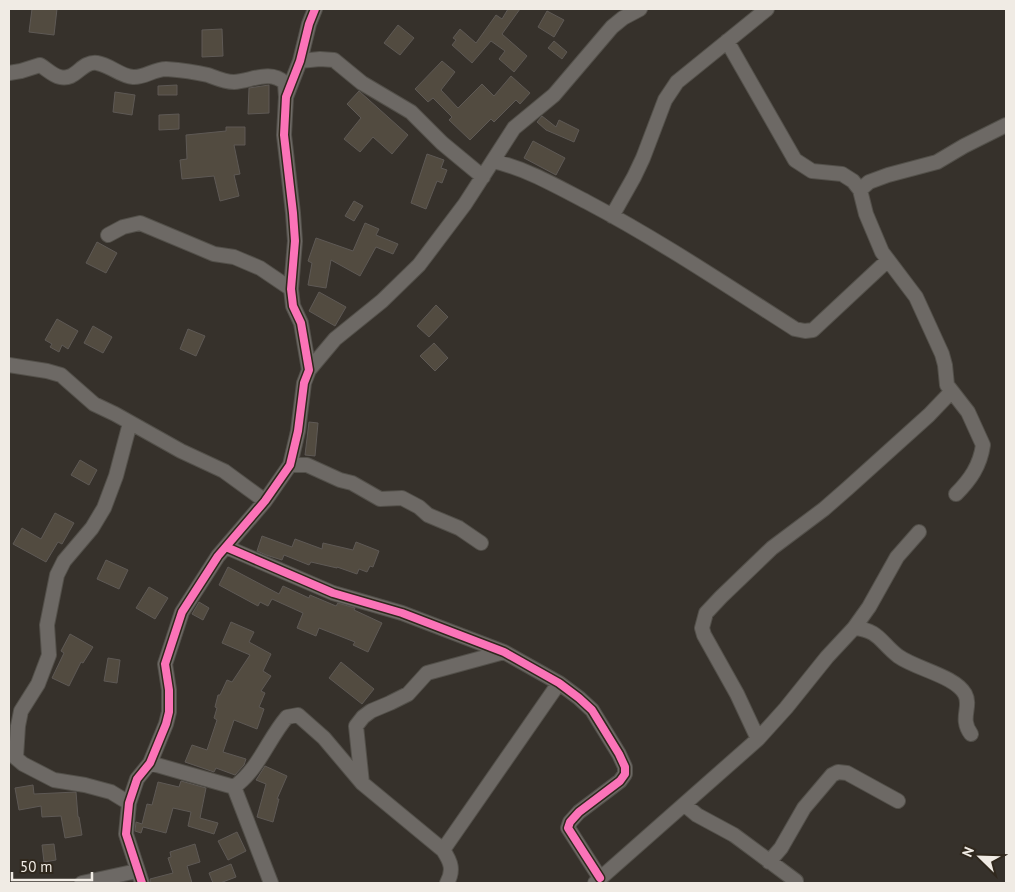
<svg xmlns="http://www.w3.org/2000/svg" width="1015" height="892" viewBox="0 0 1015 892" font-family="'PT Sans',sans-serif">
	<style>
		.building { fill: #524b40; stroke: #5e5955 }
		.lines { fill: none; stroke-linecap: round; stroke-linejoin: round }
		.minor-casing { stroke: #53504a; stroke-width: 16 }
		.minor { stroke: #6d6965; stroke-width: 14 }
		.cycleway-casing { stroke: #30281d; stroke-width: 11 }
		.cycleway { stroke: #fb73b8; stroke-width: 8 }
	</style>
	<rect width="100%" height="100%" fill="#36312b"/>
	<path class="building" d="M32,9h25l-3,26 -25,-3z
		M508,9h12l-18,25 25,22 -13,16 -15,-13 6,-8 -14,-10 -19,22 -20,-18 4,-5 -3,-2 7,-9 16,14 20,-28 6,4z
		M547,11l17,9 -10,17 -16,-10z
		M398,25l16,13 -14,17 -16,-12z
		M222,29l1,27 -21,1v-27z
		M554,41l13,11 -5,7 -14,-11z
		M442,61l13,11 -14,18 17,18 24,-24 12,12 17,-20 19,17 -10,11 -4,-4 -22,22 -3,-3 -21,21 -21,-20 3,-3 -19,-19 -5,4 -13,-13z
		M177,85v10h-19v-9z
		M269,85v28l-21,1 1,-26z
		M359,91l49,44 -16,19 -19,-17 -13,15 -16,-13 17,-21 -14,-14z
		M115,92l20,3 -3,20 -19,-3z
		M179,114v15l-20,1v-15z
		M542,116l14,11 3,-7 20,10 -5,12 -28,-12 -9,-8z
		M226,127h19v18h-11l6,29 -6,1 5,21 -19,5 -6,-25 -32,3 -2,-19 7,-1 -1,-24 40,-4z
		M533,141l32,17 -9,17 -32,-17z
		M427,154l17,6 -3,8 6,2 -5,13 -5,-2 -11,28 -15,-6z
		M354,201l9,5 -9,15 -9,-5z
		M365,223l14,6 -3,6 22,9 -5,10 -17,-7 -16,29 -29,-16 -5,28 -18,-3 4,-22 -4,-2 8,-23 37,13z
		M97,242l20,11 -11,20 -20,-10z
		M319,292l27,15 -11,19 -26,-15z
		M436,305l12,12 -19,20 -12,-11z
		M57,319l21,12 -10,18 -6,-4 -3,7 -9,-5 2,-3 -7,-4z
		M93,326l19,11 -9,16 -19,-10z
		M188,329l17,7 -9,20 -16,-7z
		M434,343l14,15 -13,13 -15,-15z
		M309,422l9,1 -3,33 -10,-1z
		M80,460l17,10 -8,15 -18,-10z
		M55,513l19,10 -12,21 -4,-2 -12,20 -33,-18 9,-16 19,11z
		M262,536l30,11 3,-8 27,10 1,-6 30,7 3,-8 23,9 -6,16 -3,-1 -3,6 -8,-3 -2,5 -20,-7v1l-26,-6 -2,3 -25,-10 -2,5 -16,-5 -9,-4z
		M106,560l22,10 -9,19 -22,-10z
		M228,567l51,27 4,-8 26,12 1,-3 26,11 2,-3 17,5 -1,2 28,13 -14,29 -15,-7 2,-3 -36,-14 -3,8 -19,-8 6,-15 -31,-14 -4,7 -8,-4 -2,4 -39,-21z
		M149,587l19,11 -13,21 -19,-11z
		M199,602l10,6 -6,12 -11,-6z
		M231,622l23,10 -5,10 22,12 -8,17 8,5 -10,15 4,2 -6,14 5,2 -7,20 -23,-9 -11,32 23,7 -2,6 -9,10 -19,-7 -2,4 -29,-10 7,-17 15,5 10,-30 -3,-2 3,-10 -2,-1 3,-12h2l7,-15 5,2 18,-27 -28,-12z
		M70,634l23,13 -10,16 -2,-1 -12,24 -17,-8 12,-25 -3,-2z
		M108,658l12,2 -3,23 -13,-2z
		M341,662l33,27 -12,15 -33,-26z
		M265,766l22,10 -10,23h2l-6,23 -16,-5 9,-33 -10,-4z
		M181,781l25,7 -6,30 18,5 -4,11 -26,-8 3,-14 -18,-4 -7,25 -23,-6 -2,6 -6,-2 1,-9 6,2 5,-20 5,1 6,-23 21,5z
		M33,785l1,9 42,-2 2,25h1l3,18 -17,3 -4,-22 -19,1 -1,-11 -22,4 -4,-22z
		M237,832l9,19 -18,9 -10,-19z
		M54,844l2,16 -12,2 -2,-17z
		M195,844l5,18 -13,4 5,17h-41l-1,-4 23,-6 -5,-15 3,-1 -1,-5z
		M231,864l5,13 -16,6h-7l-4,-10z"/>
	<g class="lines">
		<g class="minor-casing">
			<path id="minor" d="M727,41l68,119 17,11 30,3 11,7 7,9 6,24 16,38 34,45 26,57 3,11 2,20 21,27 15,33c-3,21 -13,35 -27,49
				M300,61l20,-2 14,1 28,23 49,29 31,31 41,34
				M9,73l12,-2 19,-6c7,4 12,10 20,12 16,4 21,-16 37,-14 13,2 23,13 36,14 11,1 21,-8 33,-8 13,1 29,3 42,6 8,3 17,7 26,7 17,-1 36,-13 51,1l1,14
				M493,161c34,8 63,25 94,41 72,38 139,83 208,127l10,2 8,-1 75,-70
				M860,190l9,-8 19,-7 49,-13 27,-16 42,-21
				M612,216l22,-39 9,-19 22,-58 12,-18 90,-73
				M108,235l15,-8 17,-4 74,31 20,3 26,11 31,21
				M9,365l38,6 14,4 33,29 21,10 66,37 43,20 41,30
				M309,370l26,-31 47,-38 37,-36 46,-61 49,-76 40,-33 58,-68 11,-9 17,-9
				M290,465h17l33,15 12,3 28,16 22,-1 17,9 9,8 31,13 22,15
				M226,547l107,46 69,20 102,39 55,31 20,15 13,12 27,44 6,13v7l-5,7 -41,31 -9,10 -2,6 32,50
				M854,628c25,2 26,14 44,28 18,13 57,20 67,38 7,13 -6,24 6,40
				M758,739l-21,-45 -33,-59 -2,-7 4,-15 15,-16 51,-49 52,-39 24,-21 81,-73 22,-23
				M9,752l14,12 31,16 31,5 26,7 18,11
				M16,757l2,-31 3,-15 17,-27 11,-29 -2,-30 10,-50 7,-14 28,-33 12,-20 12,-32 14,-53
				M150,763l84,24
				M362,783l-6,-57 7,-9 8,-6 19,-8 18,-9 19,-21 77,-21
				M234,787c25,-18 34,-48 53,-70l11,-2 26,23 38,45 81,67c8,12 11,20 4,33
				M234,787l37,96
				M685,805l12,10 37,20 62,46v2
				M443,850l116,-167
				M769,862l12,-14 23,-40 28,-33 6,-3 9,1 51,28
				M82,883l55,-12
				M142,883l-16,-49 3,-31 8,-24 13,-16 16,-39 3,-12v-22l-4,-26 17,-52 36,-56 47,-55 25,-36 8,-34 6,-48 5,-13 -8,-47 -8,-17 -2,-17 4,-48 -2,-28 -9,-78 2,-38 14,-36 9,-37 6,-15
				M595,883l163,-144 28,-31 41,-51 27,-29 15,-21 28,-50 22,-25"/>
		</g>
		<use href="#minor" class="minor"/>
		<g class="cycleway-casing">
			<path id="cycleway" d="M226,547l107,46 69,20 102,39 55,31 20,15 13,12 27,44 6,13v7l-5,7 -41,31 -9,10 -2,6 32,50
				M142,883l-16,-49 3,-31 8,-24 13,-16 16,-39 3,-12v-22l-4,-26 17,-52 36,-56 47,-55 25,-36 8,-34 6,-48 5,-13 -8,-47 -8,-17 -2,-17 4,-48 -2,-28 -9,-78 2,-38 14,-36 9,-37 6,-15"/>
		</g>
		<use href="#cycleway" class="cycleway"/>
	</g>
	<rect width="1015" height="892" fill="none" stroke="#f0ebe4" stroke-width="20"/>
	<g transform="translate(980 857) rotate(293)" stroke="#30281d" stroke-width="4" paint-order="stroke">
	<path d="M0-4L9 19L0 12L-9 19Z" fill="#f0ebe4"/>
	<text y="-8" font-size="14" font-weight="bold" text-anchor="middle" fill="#f0ebe4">N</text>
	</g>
	<path d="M12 872v8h80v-8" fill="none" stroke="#f0ebe4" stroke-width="2.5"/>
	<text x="20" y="872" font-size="15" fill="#f0ebe4" stroke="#30281d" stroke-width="4" paint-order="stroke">50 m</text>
</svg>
